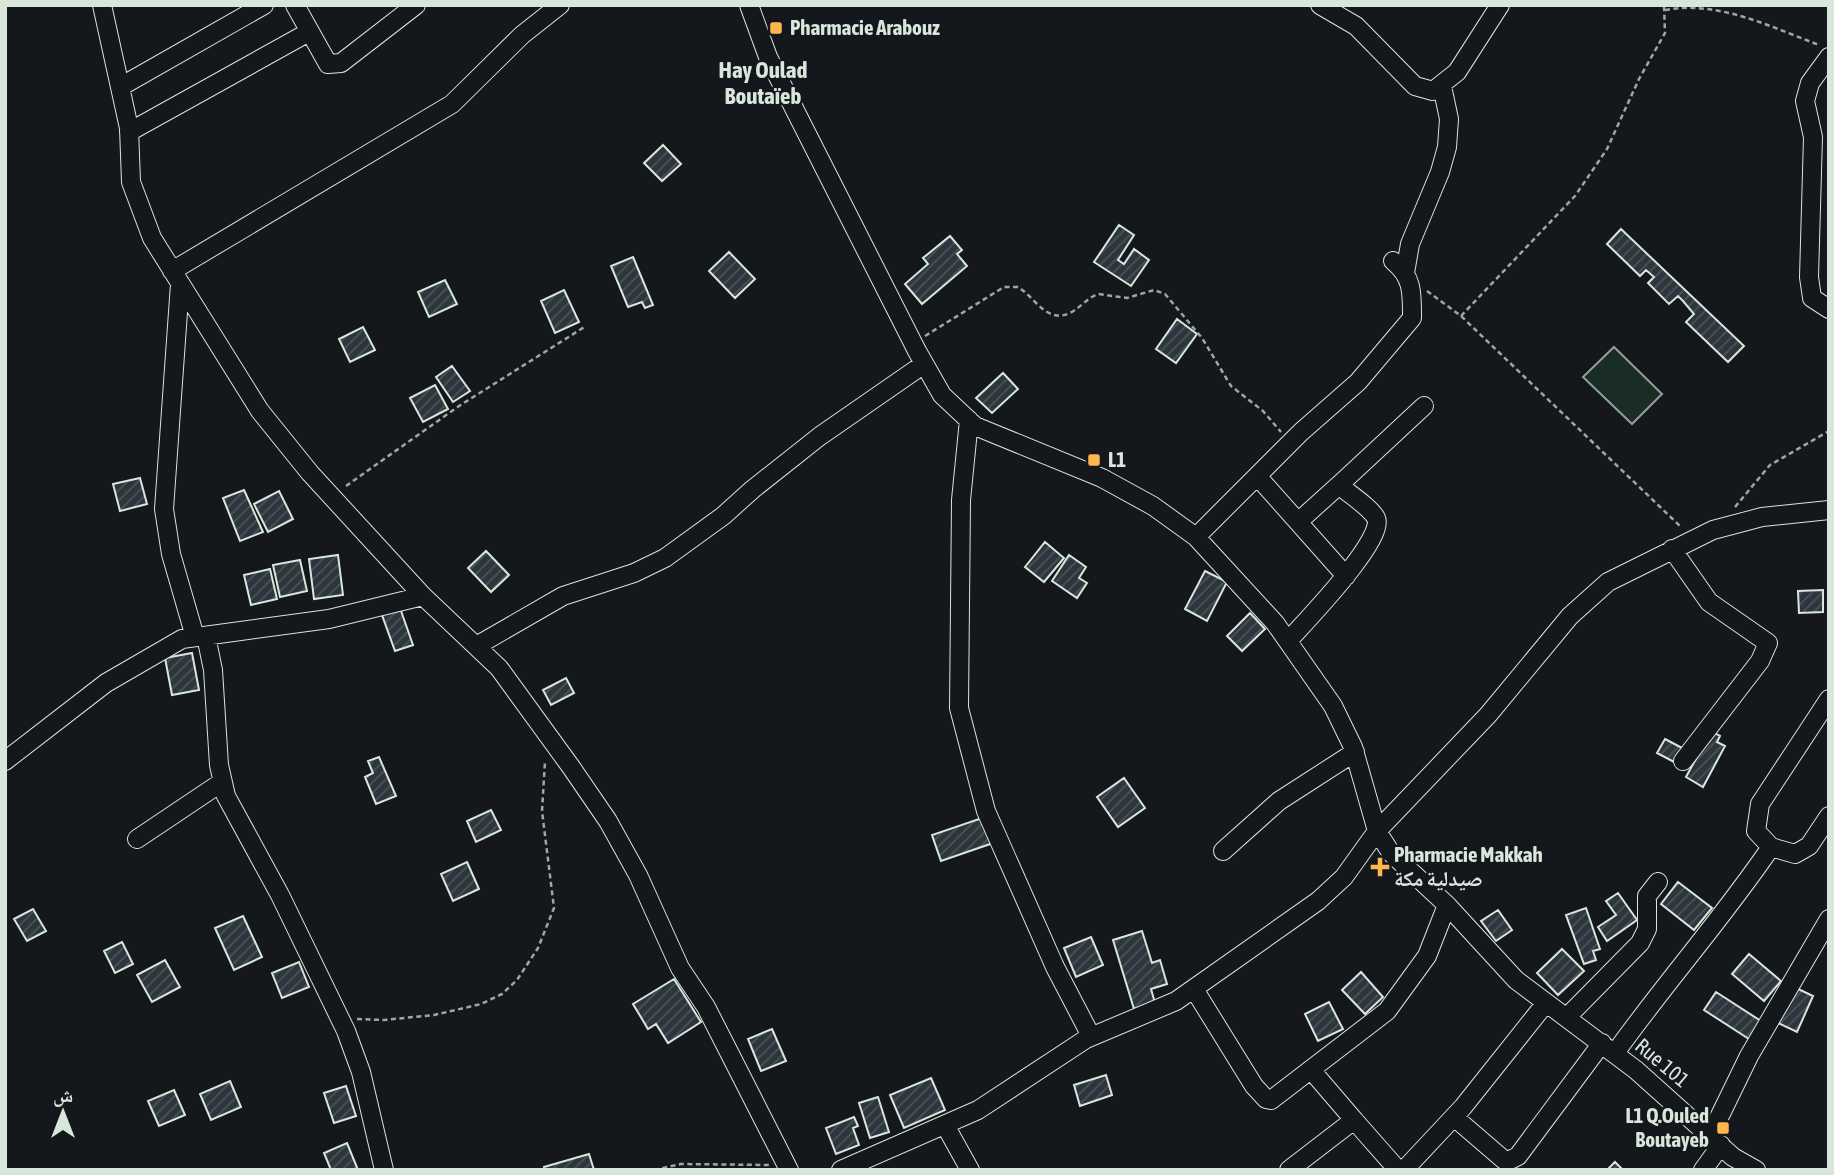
<svg xmlns="http://www.w3.org/2000/svg" width="1834" height="1175" viewBox="0 0 1834 1175" font-family="'Asap Condensed','Noto Naskh Arabic',sans-serif">
	<style>
		.green { fill: #1a2d24; stroke: #939e99; stroke-width: 2 }
		.building { fill: url(#building-hatch); stroke: #d8e6dc; stroke-width: 2 }
		.lines { fill: none; stroke-linecap: round; stroke-linejoin: round }
		.minor-casing { stroke: #d8e6dc; stroke-width: 20 }
		.path { stroke: #9da8a2; stroke-width: 2.5; stroke-dasharray: 5 3.5; stroke-linecap: butt }
		.minor { stroke: #14181c; stroke-width: 18 }
		.poi-dot { fill: #ffb74d; stroke: #14181c; stroke-width: 2.5 }
		.labels { text-anchor: middle; stroke-width: 5; stroke-linejoin: round; paint-order: stroke }
		.poi-label { font-size: 21px; font-weight: bold; fill: #d8e6dc; stroke: #14181c; text-anchor: start }
		.street-label { font-size: 21px; fill: #d8e6dc; stroke: #14181c }
		.neighbourhood-label { font-size: 23px; font-weight: bold; fill: #d8e6dc; stroke: #14181c }
	</style>
	<defs>
		<pattern id="building-hatch" width="6" height="6" patternUnits="userSpaceOnUse" patternTransform="scale(1.75)"><rect width="6" height="6" fill="#2c363c"/><path d="M-1 1l2-2M0 6l6-6M5 7l2-2" fill="none" stroke="#4a5358"/></pattern>
	</defs>
	<rect width="100%" height="100%" fill="#14181c"/>
	<path class="green" d="M1614,347l48,47 -30,30 -49,-47z"/>
	<path class="building" d="M663,145l18,19 -19,17 -18,-18z
		M1119,225l15,10 -16,25 6,4 10,-15 15,11 -18,26 -37,-24z
		M1621,229l123,117 -16,16 -42,-40 8,-8 -11,-13 -5,-5 -9,8 -21,-21 6,-6 -8,-7 -6,6 -33,-32z
		M950,236l12,14 -5,4 10,12 -45,38 -17,-20 23,-20 -5,-6z
		M729,252l26,27 -20,19 -26,-27z
		M633,257l20,48 -8,3 -3,-6 -14,5 -17,-41z
		M445,280l12,24 -28,13 -11,-25z
		M564,290l15,32 -24,11 -14,-32z
		M1177,319l20,15 -21,29 -20,-14z
		M363,327l12,23 -25,12 -11,-23z
		M452,366l18,25 -17,11 -17,-25z
		M1003,373l15,16 -26,24 -16,-15z
		M435,385l13,24 -25,13 -13,-24z
		M140,478l7,26 -27,7 -7,-27z
		M244,490l19,42 -23,9 -17,-43z
		M279,491l14,28 -25,13 -14,-28z
		M1045,542l19,16 -20,24 -19,-15z
		M486,551l23,24 -18,17 -23,-24z
		M338,555l5,40 -29,4 -5,-40z
		M1069,555l17,12 -7,11 8,5 -10,15 -25,-17z
		M300,560l7,31 -27,6 -7,-32z
		M270,569l7,30 -26,6 -7,-30z
		M1205,571l22,11 -20,39 -22,-12z
		M1823,590v22l-24,1 -1,-22z
		M400,608l13,37 -18,6 -13,-36z
		M1250,613l15,16 -23,22 -15,-15z
		M192,653l7,37 -27,5 -7,-37z
		M566,678l8,15 -23,12 -8,-15z
		M1711,731l9,5 -3,6 8,4 -22,41 -17,-10z
		M1665,739l19,10 -8,14 -19,-10z
		M379,757l17,39 -20,8 -11,-27 8,-4 -5,-12z
		M1124,778l21,30 -27,19 -21,-30z
		M491,810l10,20 -25,12 -9,-21z
		M985,817l8,26 -52,18 -9,-26z
		M467,862l12,27 -26,12 -12,-27z
		M1678,882l34,26 -18,22 -33,-26z
		M1618,893l19,27 -30,21 -9,-14 18,-12 -10,-14z
		M1586,908l14,41 -7,2 3,9 -12,4 -18,-49z
		M33,909l13,22 -19,10 -13,-22z
		M1498,910l14,20 -16,11 -15,-20z
		M243,916l19,41 -28,13 -19,-42z
		M1142,931l10,32 8,-3 7,24 -16,5 4,14 -21,6 -21,-69z
		M1091,937l12,28 -27,12 -12,-29z
		M122,942l11,22 -18,9 -11,-22z
		M1562,949l22,22 -26,24 -21,-22z
		M1749,954l32,27 -17,20 -32,-27z
		M165,960l15,27 -28,15 -15,-27z
		M299,962l10,25 -27,11 -10,-25z
		M1361,972l22,25 -18,17 -23,-24z
		M674,979l27,43 -33,21 -12,-19 -8,5 -15,-25z
		M1794,987l19,9 -16,36 -19,-9z
		M1716,992l48,31 -12,18 -48,-31z
		M1329,1002l14,27 -25,12 -13,-27z
		M772,1029l14,32 -25,10 -13,-32z
		M1106,1075l6,20 -32,11 -6,-21z
		M931,1078l14,32 -41,18 -14,-33z
		M230,1081l11,26 -30,13 -11,-26z
		M346,1086l10,30 -22,7 -10,-30z
		M174,1090l11,25 -26,11 -11,-25z
		M878,1097l11,35 -19,6 -11,-35z
		M854,1117l4,9 -5,2 6,17 -23,9 -10,-26z
		M347,1143l11,27h-27l-7,-17z
		M589,1154l5,16h-49l-1,-3z
		M1615,1162l8,8h-16z"/>
	<g class="lines">
		<g class="minor-casing">
			<path id="minor" d="M102,5l27,123 2,54 21,56 108,173 50,62 113,123 76,72 72,99 37,54 30,54 42,93 26,39 83,163
				M295,5l33,59 13,-1 75,-58
				M749,5l19,52 149,294 25,44 33,31 127,52 51,28 43,31 79,86 58,83 20,41 24,84 14,22 56,52 69,75 120,90 97,87 23,13
				M1320,5l36,21 59,60 18,5 24,-19 43,-67
				M1829,57l-19,26 -5,18 8,36 -4,140 3,21 17,11
				M120,87l144,-82
				M129,132l180,-100
				M172,271l280,-167 70,-69 38,-30
				M1405,273l5,-29 30,-72 7,-25 2,-28 -7,-33
				M180,284l-16,225 7,45 24,83
				M969,420l-8,80 -2,208 27,103 69,156 36,69
				M1258,477l88,99
				M1339,485l85,-79
				M1196,537l105,-105 57,-50 54,-64c0,-25 1,-41 -19,-57
				M1672,549l37,53 59,41 -8,18 -77,100
				M206,636l7,34 6,95 7,31 54,99 66,136 15,41 23,98
				M1288,641c15,-17 98,-102 88,-123 -6,-11 -27,-24 -37,-33l-41,37
				M478,645l85,-49 71,-23 31,-15 58,-42 30,-27 67,-53 104,-72
				M1829,699l-69,105 -4,27 15,16 24,7 14,-8 20,-30
				M5,761l101,-78 76,-44 147,-20 94,-23
				M137,839l85,-57
				M1223,851l56,-50 76,-49
				M1194,989l60,97 12,13 5,1 116,-89 40,-55 20,-51
				M1567,1017l73,-74 7,-14v-33l11,-14
				M1615,1053c50,-70 107,-134 156,-206
				M1454,1117l50,43h6l8,-4 84,-113
				M1354,1120l44,50
				M945,1125l25,45
				M1711,1134l38,-78 80,-137
				M841,1170l137,-60 108,-71 90,-38 142,-100 26,-24 33,-46 111,-116 82,-99 38,-34 105,-52 49,-13 67,-7
				M1289,1170l65,-50 -42,-49
				M1404,1170l59,-63 82,-103
				M1703,1170l18,-25"/>
		</g>
		<path class="path" d="M1665,10c53,-10 106,17 154,35
			M1427,291l34,25 220,211
			M1461,316l114,-120 32,-47 32,-70 26,-46 -1,-28
			M925,336l79,-49h14c17,10 28,37 52,26 10,-5 17,-15 28,-19l29,4 27,-8 11,4 37,44 29,48 32,25 18,21
			M346,486l113,-80 127,-80
			M1735,507l35,-42 59,-34
			M357,1019l27,1 50,-5 47,-11 21,-10 15,-14 21,-32 16,-40 -12,-97 3,-50
			M654,1170l27,-6 88,1"/>
		<use href="#minor" class="minor"/>
	</g>
	<g class="poi-dot">
		<rect x="769" y="21" width="14" height="14" rx="3.5"/>
		<rect x="1087" y="453" width="14" height="14" rx="3.5"/>
		<path d="M1376.5 856.5h7v7h7v7h-7v7h-7v-7h-7v-7h7z"/>
		<rect x="1716" y="1121" width="14" height="14" rx="3.5"/>
	</g>
	<g class="labels">
		<g class="poi-label">
			<text x="790" y="35">Pharmacie Arabouz</text>
			<text x="1108" y="467">L1</text>
			<text x="1394" y="862">Pharmacie Makkah<tspan x="1394" dy="24">صيدلية مكة</tspan></text>
			<text x="1709" y="1123" text-anchor="end">L1 Q.Ouled<tspan x="1709" dy="24">Boutayeb</tspan></text>
		</g>
		<g class="street-label">
			<text transform="translate(1662 1063) rotate(40)" y="7">Rue 101</text>
		</g>
		<g class="neighbourhood-label">
			<text x="763" y="78">Hay Oulad<tspan x="763" dy="26">Boutaïeb</tspan></text>
		</g>
	</g>
	<rect width="1834" height="1175" fill="none" stroke="#d8e6dc" stroke-width="14"/>
	<g transform="translate(63 1112)" stroke="#14181c" stroke-width="5" paint-order="stroke">
	<path d="M0-5L12 26L0 18L-12 26Z" fill="#d8e6dc"/>
	<text y="-10" font-size="19" font-weight="bold" text-anchor="middle" fill="#d8e6dc">ش</text>
	</g>
</svg>
